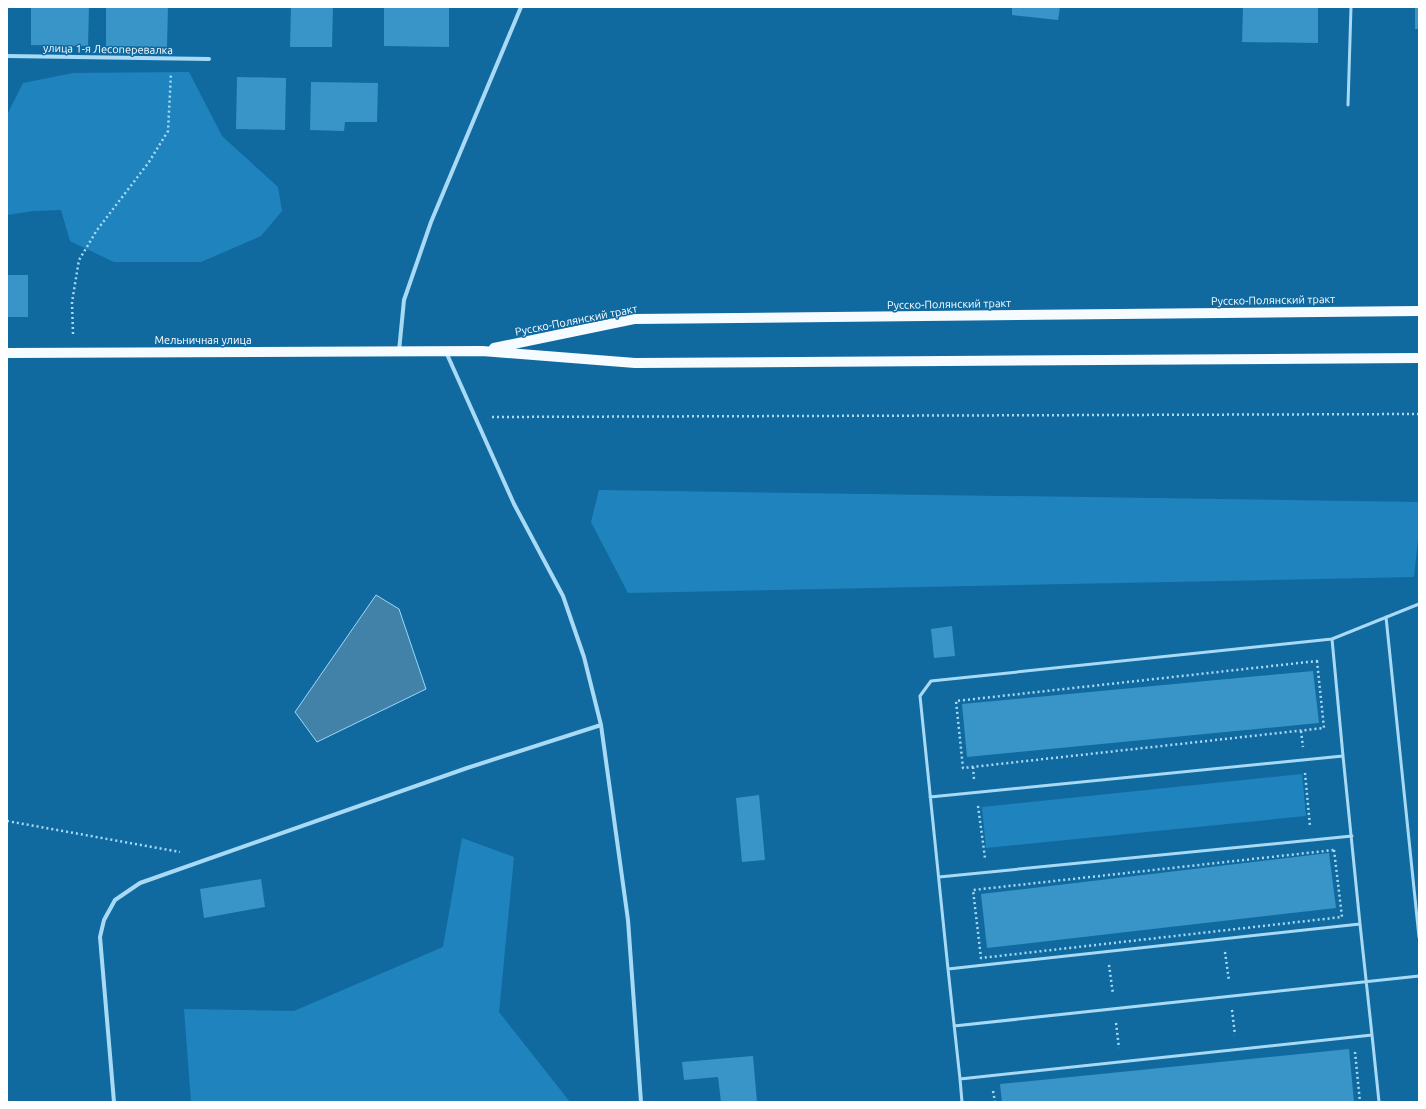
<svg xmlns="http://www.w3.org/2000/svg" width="1426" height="1109" viewBox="0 0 1426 1109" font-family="Ubuntu,sans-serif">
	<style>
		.green { fill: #1f84be }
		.water { fill: #4382a8; stroke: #99d8f9 }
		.building { fill: #3994c7 }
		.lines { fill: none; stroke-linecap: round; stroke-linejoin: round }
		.path { stroke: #a8daf5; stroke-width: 2.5; stroke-dasharray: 2 3; stroke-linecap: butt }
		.service { stroke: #a8daf5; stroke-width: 3 }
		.minor { stroke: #a8daf5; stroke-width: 4 }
		.primary { stroke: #f6fbff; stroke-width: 10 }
		.labels { text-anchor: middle; stroke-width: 3; stroke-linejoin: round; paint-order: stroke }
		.street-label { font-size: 11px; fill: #fff; stroke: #106aa0 }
	</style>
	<rect width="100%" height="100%" fill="#106aa0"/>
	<path class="green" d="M189,72l33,64 56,51 4,24 -21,25 -60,26h-87l-44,-21 -9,-31 -28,1 -26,4v-100l16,-32 50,-10z
		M599,490l820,12v26l-5,49 -786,16 -37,-71z
		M1302,774l4,42 -320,32 -4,-41z
		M462,838l52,19 -15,155 71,90h-379l-7,-93 110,2 149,-64z"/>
	<path class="water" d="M376,595l23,14 27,80 -109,53 -22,-30z"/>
	<path class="building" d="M31,7h58l-1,39 -57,-1z
		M106,7h62l-1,40 -61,-1z
		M291,7h42l-1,40h-42z
		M384,7h65v40l-65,-1z
		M1012,7h48l-2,13 -46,-5z
		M1243,7h75v36l-76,-1z
		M1415,7h4v22h-4z
		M237,77l49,1 -1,52 -49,-1z
		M311,82l67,1 -1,39h-32l-1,9 -34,-1z
		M7,275h21v42h-21z
		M952,626l3,30 -21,2 -3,-29z
		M1313,671l6,52 -352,34 -5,-53z
		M759,795l6,65 -23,2 -6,-64z
		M1329,853l7,55 -349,40 -6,-54z
		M261,879l4,28 -61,11 -4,-29z
		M1349,1049l5,53h-352l-2,-18z
		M753,1056l4,46h-36l-3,-25 -34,3 -2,-18z"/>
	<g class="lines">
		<path class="path" d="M73,334l-1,-32 7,-42 18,-30 52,-68 19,-31 3,-58
			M492,417l927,-3
			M1317,661l7,67 -361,40 -7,-67z
			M1301,731l2,16
			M973,767l1,12
			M1305,773l5,53
			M978,806l7,52
			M7,821l173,31
			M1334,850l8,67 -361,41 -8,-68z
			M1225,952l4,29
			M1109,965l4,29
			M1232,1010l3,25
			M1116,1023l3,25
			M1355,1052l5,50
			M993,1091l2,11"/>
		<path class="service" d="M1348,105l3,-98
			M1386,617l33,320
			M1332,639l-401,42 -11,15 28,273 412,-45 -17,-168
			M930,797l413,-41 -11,-117 87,-35
			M939,877l413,-41
			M948,969l12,110 412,-44 -12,-111
			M954,1026l465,-50
			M1372,1035l7,67
			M960,1079l2,23"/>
		<path class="minor" d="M7,56l202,3
			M399,351l5,-51 27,-78 90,-215
			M446,352l68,152 49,92 21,61 17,68 27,195 13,182
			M114,1102l-14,-165 4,-17 11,-20 25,-17 327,-115 134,-43"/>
		<path class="primary" d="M494,348l140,-29 785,-8
			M7,353l475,-2 153,12 784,-5"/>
	</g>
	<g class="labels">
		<g class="street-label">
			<text transform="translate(108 49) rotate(1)" y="4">улица 1-я Лесоперевалка</text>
			<text transform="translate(1273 300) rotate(-1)" y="4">Русско-Полянский тракт</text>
			<text transform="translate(949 304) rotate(-1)" y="4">Русско-Полянский тракт</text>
			<text transform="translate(576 320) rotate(-11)" y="4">Русско-Полянский тракт</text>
			<text x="203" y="344">Мельничная улица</text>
		</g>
	</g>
	<rect width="1426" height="1109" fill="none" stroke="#ffffff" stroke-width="16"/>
</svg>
